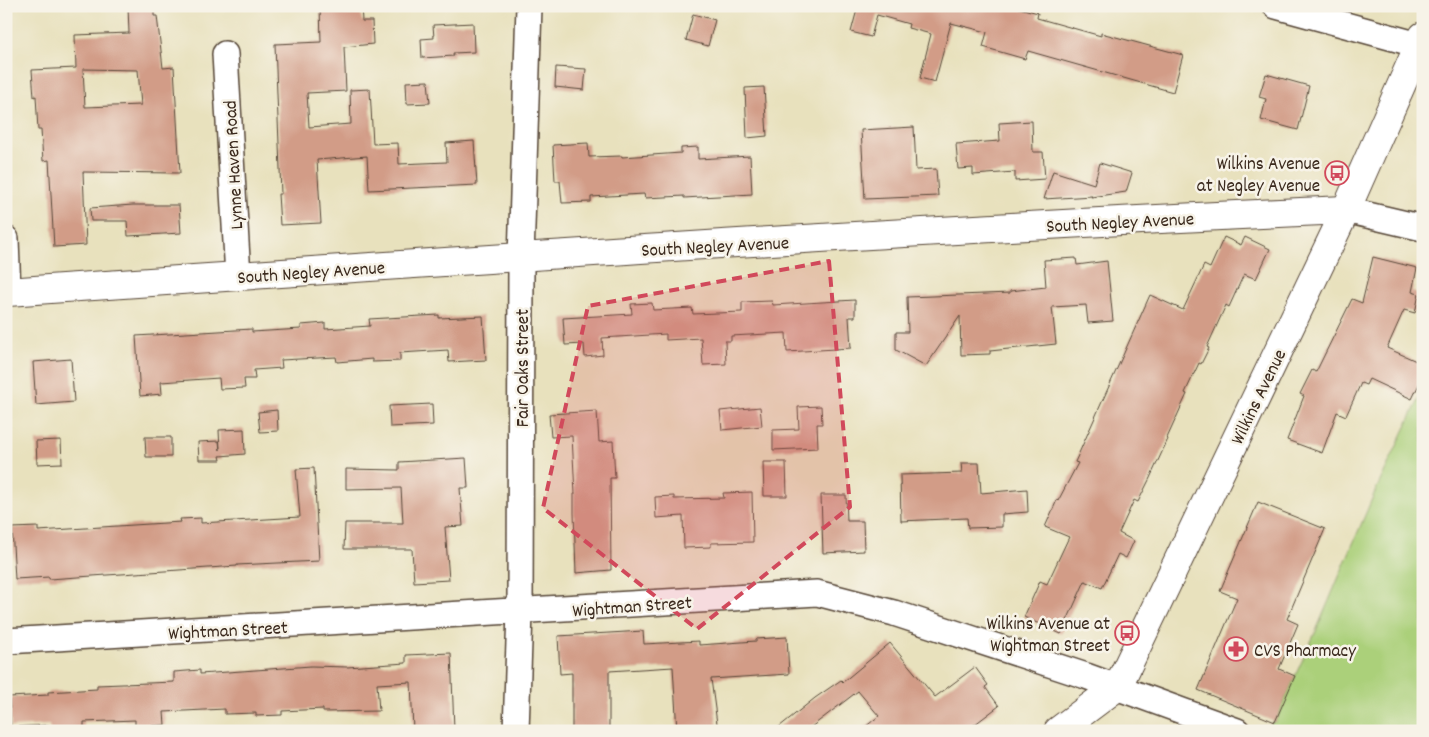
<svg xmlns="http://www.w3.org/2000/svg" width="1429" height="737" viewBox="0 0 1429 737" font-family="Dekko,sans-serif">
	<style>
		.green { fill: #abd07a; stroke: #737d4c }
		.building { fill: #d29c87; fill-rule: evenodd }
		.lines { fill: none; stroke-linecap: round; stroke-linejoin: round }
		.minor-casing { stroke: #554536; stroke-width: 28 }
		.tertiary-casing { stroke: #554536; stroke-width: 30 }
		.secondary-casing { stroke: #554536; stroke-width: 30 }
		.minor { stroke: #fff; stroke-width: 25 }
		.tertiary { stroke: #fff; stroke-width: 28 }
		.secondary { stroke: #fff; stroke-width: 28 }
		.marked { fill: #d1495b; fill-opacity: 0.2; stroke: #d1495b; stroke-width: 4; stroke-dasharray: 10 6; stroke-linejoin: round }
		.labels { text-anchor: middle; stroke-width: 5; stroke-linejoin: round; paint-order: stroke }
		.poi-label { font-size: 19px; fill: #3b2a1e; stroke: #f7f3e8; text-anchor: end }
		.street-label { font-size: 19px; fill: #3b2a1e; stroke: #f7f3e8 }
	</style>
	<rect width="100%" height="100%" fill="#f7f3e8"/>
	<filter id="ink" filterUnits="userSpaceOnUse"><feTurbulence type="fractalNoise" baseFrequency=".02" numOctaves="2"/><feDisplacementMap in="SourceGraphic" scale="10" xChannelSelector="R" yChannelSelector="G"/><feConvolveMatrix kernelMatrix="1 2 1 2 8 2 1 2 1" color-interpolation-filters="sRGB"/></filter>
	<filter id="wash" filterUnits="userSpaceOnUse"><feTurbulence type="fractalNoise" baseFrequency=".0096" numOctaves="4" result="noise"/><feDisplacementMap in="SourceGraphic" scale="20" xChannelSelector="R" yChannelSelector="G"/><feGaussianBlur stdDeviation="1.12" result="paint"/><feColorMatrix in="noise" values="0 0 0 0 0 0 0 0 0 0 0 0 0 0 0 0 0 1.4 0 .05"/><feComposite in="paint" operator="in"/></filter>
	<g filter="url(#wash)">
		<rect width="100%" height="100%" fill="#e8e1bd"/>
		<path class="green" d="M1423,391v340h-155l4,-9h3l20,-46 21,-45 58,-137z"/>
		<g id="blocks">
			<path class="building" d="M128,6h26v10h3l6,52 11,-1 6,106 -97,-1 3,73 -32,2 -5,-87 -6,1 -2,-31h-3l-2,-34 -2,1 -2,-27 44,-2 -1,-33 54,-2zM83,69l55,1 3,35 -56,2z
				M320,6h41l1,15h10l1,23 -29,3 2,44 -39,2 2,34 42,-3 -1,-34 20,-1 3,55 25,-1 1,21 48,-2 -1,-19 28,-2 3,44 -108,5 -2,-34 -50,4 4,63 -41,2 -2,-31h3l-6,-150 46,-2z
				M858,6h154l26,7 -1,5 64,18v-3l82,22 -10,37 -145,-41 -3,8 -42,-12 4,-15 -36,-9 -16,59 -15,-4 11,-44 -23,-6 1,-4 -32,-9 -6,22 -20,-5z
				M693,14l22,6 -7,26 -22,-6z
				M473,23l1,29 -21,1 1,3 -32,2 -1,-19 13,-1 -1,-13z
				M556,67l30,2 -2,21 -29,-3z
				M1266,74l43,12 -11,44 -37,-10 5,-21 -7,-2z
				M428,81l2,22 -23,1 -1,-22z
				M764,87l3,49 -20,2 -2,-50z
				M1032,121l1,31h10l2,27 -30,2v-9l-42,3v-7l-15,1 -2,-25 44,-3 -1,-18z
				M914,127l2,43 20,-1 2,27 -73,3 -4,-69z
				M588,143l1,14 33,-1v1l59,-4v-5l17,-1v12l52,-3 2,38 -68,4v-2l-39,2 -1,-4 -53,3v5l-29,1 -2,-22h-5l-2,-36z
				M1100,163l32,10 -6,19 -35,5 1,-1 -48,3 9,-28 41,13z
				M133,205h46l2,28 -53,3 -1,-15h-36l-1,-13z
				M1224,237l17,8 4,-8 25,12 -14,30 -12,-5 -15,33 -3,-2 -19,42 2,1 -8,16 -2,-1 -14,30 2,1 -20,44 1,1 -18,39 -12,24 -4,-2 -15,33 15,8 -8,17 -8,-4 -16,34 -17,-7 -24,53 -37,-17 16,-36 7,3 22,-47 -24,-10 12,-27 1,1 20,-38 -3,-1 75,-167 33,15 21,-45 6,3z
				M1373,257l44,11 -5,24 7,2 -4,19 -11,-3 -17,38 36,16v12l-11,23 -43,-20 -3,6 -5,-2 -15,33 -9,-4 -15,41 -35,-13 17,-44 -4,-2 12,-24 4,2 36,-73 10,4z
				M1076,258l1,7 30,-4 6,60 -25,2 -2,-18 -34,2 4,37 -66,7v3l-29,1 -1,-39 -34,50 -30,-16v-18h12l-1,-35 103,-4v-2l36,-4 -2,-27z
				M855,300v17h-6l2,31 -64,4 -1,-19 -55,3v5h-6l1,23 -23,1 -2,-27 -35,2v-6l-64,4 1,17 -18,2 -1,-13 -19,1 -2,-27 69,-4 -1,-10 21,-1 1,7 39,-2 1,6 49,-2v-10l30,-1 1,4z
				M439,315v3l44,-2 3,44 -37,2 -1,-12 -48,3v8l-28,1v-3l-35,3 -1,-5 -55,3 1,8 -28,2 1,9h-11l1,9 -25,1 -1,-11 -58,4 1,12 -22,2 -4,-60 116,-7v3l49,-3v-4l24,-2v6l45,-3 -1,-7z
				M71,359l3,43 -38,3 -3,-43z
				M432,404l1,21 -43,2 -1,-21z
				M821,406l1,18h-5l1,24 -45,2v-20l26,-1 -1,-22z
				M760,407l2,19 -40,4 -2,-19z
				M277,410l1,21 -18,1 -2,-20z
				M597,411l2,31 14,-1 2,37h-5l1,92 -35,3 -2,-60v-19h1l-3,-58 -21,1 -2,-23z
				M244,429l1,25 -25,2 1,4h-22l-1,-18 21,-1 1,9 -1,-20z
				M145,437h26v20h-25z
				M61,440l1,23 -25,1 -1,-23z
				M466,458l2,30h-8l3,38 -18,1 4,53 -35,2 -2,-33h-68l1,-26h58l-2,-35 -55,1v-20l53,1v-8z
				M763,462h23l1,34h-23z
				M961,463h18l2,30 46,-4 1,23 -26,2v13l-34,1 -1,-10 -66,3 -1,-46 62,-2z
				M314,468l5,93 -82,4v1l-188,13v-2l-34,2 -3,-51 26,-1v4l143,-9 -1,-3 21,-1v5l99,-6 -4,-48z
				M752,492l1,50 -42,1v4l-27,1 -1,-32 -27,2 -1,-21 19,-1v3l50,-1 -1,-5z
				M821,495h25l1,26h16l1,30 -41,2z
				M1258,502l67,27 -38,90 11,5 -19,45 16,7 -20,46 -77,-32 39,-92 -17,-7z
				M643,631l1,13 55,-3v4l57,-4v-2l31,-2 2,37 -78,5 7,52h-41l-4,-64 -64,4v60h-37v-58l-12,1 -2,-38z
				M890,643l45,54 40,-30 13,18 -3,2 14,19 -33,25h-106l19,-15 -21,-25 -52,40h-32l41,-33 26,-18 2,2z
				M451,653l3,76 -41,2 -2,-49 -34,2 2,27 -56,1v-3l-41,2v4l-26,1v-3l-31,1v-5l-61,3 1,13 -30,2v-7l-51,2v9h-34l-1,-6 -38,2 -2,-30 39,-2v-3l49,-3v-4l77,-3v-10l26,-2v4l111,-8 36,1 59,-4v-8z"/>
		</g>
	</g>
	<g filter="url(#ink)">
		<use href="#blocks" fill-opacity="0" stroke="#554536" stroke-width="1"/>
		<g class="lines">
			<g class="minor-casing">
				<path id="minor" d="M1276,6l143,39
					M225,54l13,222
					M1346,210l77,18
					M6,239l2,53
					M6,641l811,-48 77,20 192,63 151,55
					M516,731l4,-119 1,-354 8,-252"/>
			</g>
			<g class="tertiary-casing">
				<path id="tertiary" d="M6,292c447,-31 893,-62 1340,-82"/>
			</g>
			<g class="secondary-casing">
				<path id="secondary" d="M1058,731l60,-45 228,-476 77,-174"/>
			</g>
			<use href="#minor" class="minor"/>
			<use href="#tertiary" class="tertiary"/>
			<use href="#secondary" class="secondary"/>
		</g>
	</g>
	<path class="marked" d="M829,261l21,246 -153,122 -154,-121 45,-202z"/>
	<defs>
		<g id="bus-ring" transform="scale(1.25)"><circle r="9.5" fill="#f7f3e8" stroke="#d1495b" stroke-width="1.5"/><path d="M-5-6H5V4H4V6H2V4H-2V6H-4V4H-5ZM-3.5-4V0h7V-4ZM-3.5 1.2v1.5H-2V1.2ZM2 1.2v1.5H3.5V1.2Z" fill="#d1495b"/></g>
		<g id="pharmacy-ring" transform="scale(1.25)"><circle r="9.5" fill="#f7f3e8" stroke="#d1495b" stroke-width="1.5"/><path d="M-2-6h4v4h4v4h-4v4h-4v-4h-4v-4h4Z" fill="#d1495b"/></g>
	</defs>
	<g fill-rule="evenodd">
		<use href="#bus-ring" x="1337" y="173"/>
		<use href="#bus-ring" x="1127" y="633"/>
		<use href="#pharmacy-ring" x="1236" y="649"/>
	</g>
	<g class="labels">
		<g class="poi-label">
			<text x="1320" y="169">Wilkins Avenue<tspan x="1320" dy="22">at Negley Avenue</tspan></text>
			<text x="1110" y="629">Wilkins Avenue at<tspan x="1110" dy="22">Wightman Street</tspan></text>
			<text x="1254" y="656" text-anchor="start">CVS Pharmacy</text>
		</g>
		<g class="street-label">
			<text transform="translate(232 165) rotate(-93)" y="7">Lynne Haven Road</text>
			<text transform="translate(1120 221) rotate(-3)" y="7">South Negley Avenue</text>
			<text transform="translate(715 245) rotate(-3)" y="7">South Negley Avenue</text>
			<text transform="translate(311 271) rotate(-4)" y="7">South Negley Avenue</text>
			<text transform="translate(521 368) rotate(-90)" y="7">Fair Oaks Street</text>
			<text transform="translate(1257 396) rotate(-64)" y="7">Wilkins Avenue</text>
			<text transform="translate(632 605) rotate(-4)" y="7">Wightman Street</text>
			<text transform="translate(228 629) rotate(-3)" y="7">Wightman Street</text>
		</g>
	</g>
	<rect width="1429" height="737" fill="none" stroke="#f7f3e8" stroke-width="25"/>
</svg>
